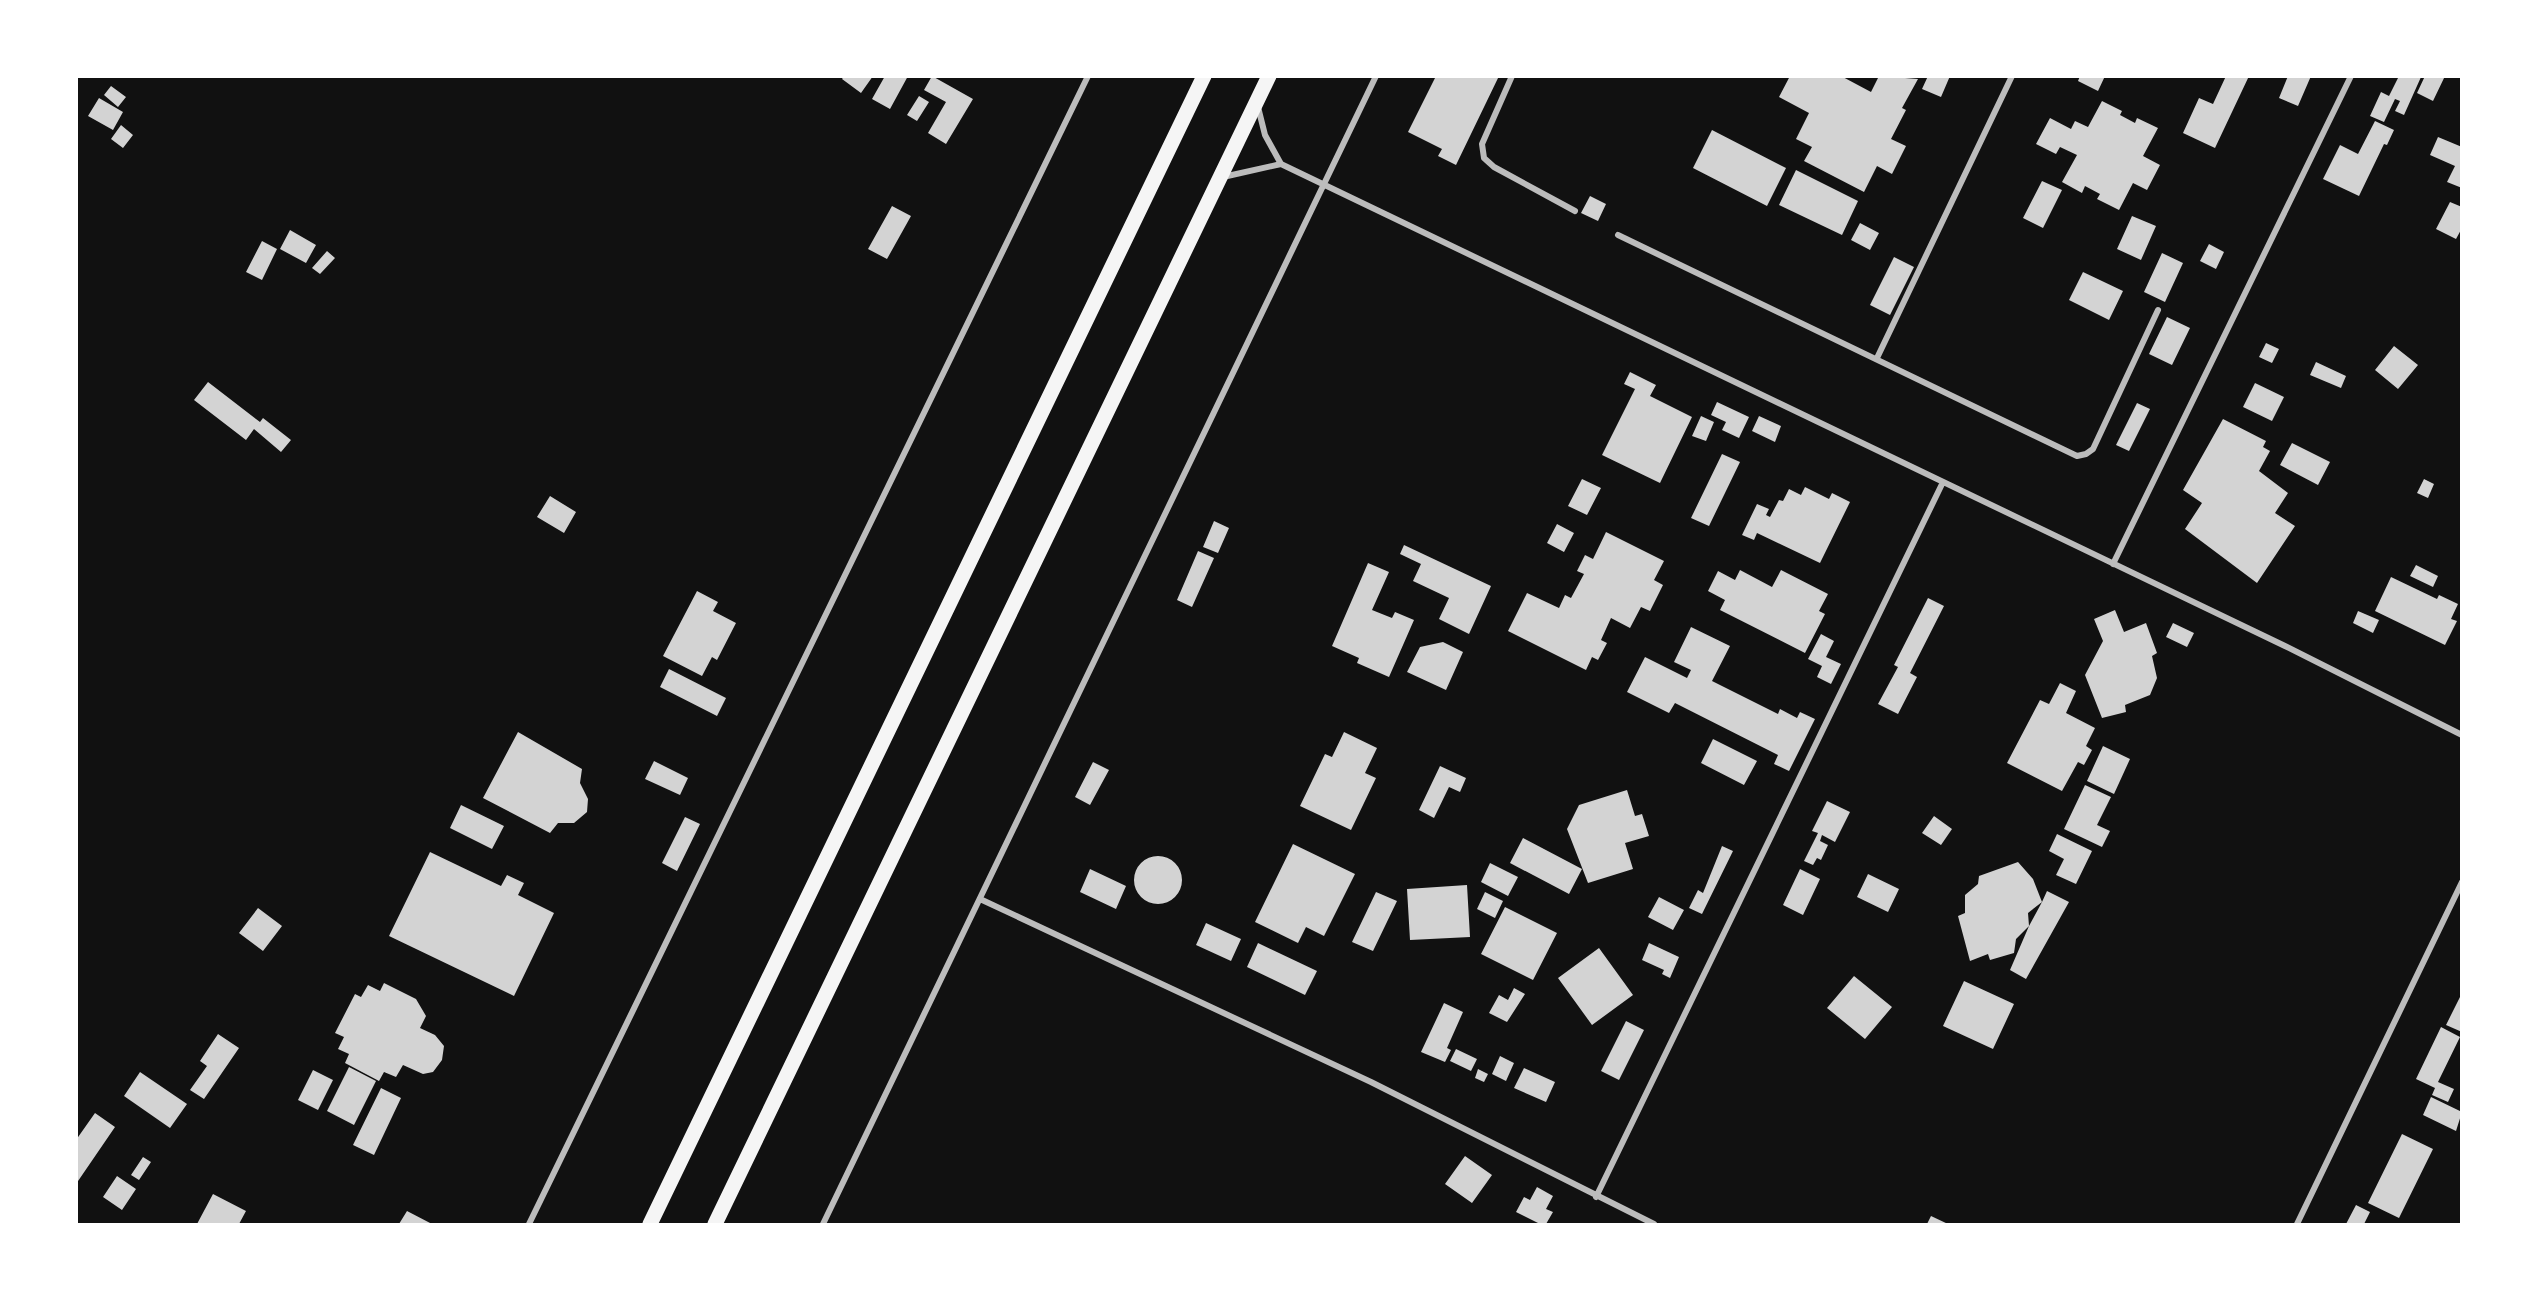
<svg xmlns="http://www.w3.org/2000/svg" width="2538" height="1301" viewBox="0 0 2538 1301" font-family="'Noto Sans',sans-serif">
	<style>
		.building { fill: #d3d3d3; fill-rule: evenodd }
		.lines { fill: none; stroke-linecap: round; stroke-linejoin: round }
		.minor { stroke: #bcbcbc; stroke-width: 6 }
		.primary { stroke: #f5f5f5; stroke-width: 15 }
	</style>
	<rect width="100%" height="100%" fill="#111"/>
	<path class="building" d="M844,76h29l-12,17 -19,-14z
		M885,76h23l-18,33 -18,-10z
		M932,76l41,23 -27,45 -18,-11 18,-31 -22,-12z
		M1436,76h63l-43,89 -18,-9 4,-7 -34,-17z
		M1790,76h51l30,16 8,-16 39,3 -16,29 4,2 -15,29 15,7 -14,28 -15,-8 -13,26 -60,-31 8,-14 -16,-8 13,-26 -30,-16z
		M1928,76h22l-9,21 -19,-8z
		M2080,76h25l-7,15 -20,-10z
		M2226,76h23l-34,72 -32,-15 16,-35 14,6z
		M2288,76h23l-13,30 -19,-8z
		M2399,76l22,1 -17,38 -9,-4 5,-10 -5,-2 -11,23 -14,-6 11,-24 8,4z
		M2425,76h20l-12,25 -16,-8z
		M111,86l15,11 -8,10 -14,-12z
		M919,96l10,6 -12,19 -10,-6z
		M99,98l24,14 -10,18 -25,-14z
		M2102,101l20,10 -2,4 15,8 2,-5 21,10 -15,28 17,9 -13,25 -14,-7 -14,27 -22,-11 3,-5 -15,-8 -3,7 -20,-11 15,-27 -17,-8 -4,7 -20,-10 14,-26 21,11 4,-8 13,6z
		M2375,121l19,9 -7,15 -3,-1 -25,52 -36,-17 17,-34 18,9z
		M121,125l12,10 -10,13 -12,-9z
		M1712,130l74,38 -19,38 -74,-38z
		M2438,137l24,10v41l-15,-6 8,-16 -25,-11z
		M1796,170l62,31 -16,34 -63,-30z
		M2042,181l20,9 -19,38 -20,-10z
		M1590,196l16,8 -8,17 -17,-8z
		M2450,202l12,5v21l-6,11 -20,-10z
		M892,206l19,10 -24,43 -19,-10z
		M2132,216l24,10 -15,34 -24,-11z
		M1860,223l19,10 -9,17 -19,-10z
		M290,230l26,15 -10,18 -26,-14z
		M262,241l15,8 -15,31 -16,-8z
		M2209,244l15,8 -8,17 -16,-8z
		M327,251l8,7 -15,16 -8,-6z
		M2162,253l21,10 -18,39 -21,-10z
		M1894,257l20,10 -24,48 -20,-10z
		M2083,272l40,19 -14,29 -40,-20z
		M2167,317l23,11 -18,37 -23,-11z
		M2266,343l13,6 -7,14 -13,-6z
		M2394,346l24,19 -20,24 -23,-19z
		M2316,362l30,14 -5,12 -31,-13z
		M1630,372l26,13 -6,11 42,21 -32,66 -58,-28 33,-66 -11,-5z
		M208,382l52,40 3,-4 28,22 -10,12 -27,-23 -8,11 -52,-40z
		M2255,383l29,14 -12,24 -29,-14z
		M1717,402l32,15 -10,21 -17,-8 4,-8 -15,-7z
		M2137,403l13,6 -21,42 -13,-6z
		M1701,416l13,6 -8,19 -14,-5z
		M1759,416l22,10 -6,16 -23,-11z
		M2223,419l43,22 -3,6 7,4 -11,20 29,22 -13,20 20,13 -38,57 -72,-54 17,-26 -19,-13z
		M2292,443l38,19 -12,23 -38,-20z
		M1722,454l18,8 -31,64 -18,-8z
		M1582,479l19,9 -14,27 -19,-9z
		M2424,479l10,5 -6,14 -11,-5z
		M1805,487l24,12 3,-6 18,9 -30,61 -63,-30 -3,7 -12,-5 15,-31 12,5 -3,6 4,2 9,-17 4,1 6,-12 12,6z
		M550,496l26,16 -12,21 -27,-16z
		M1214,521l15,7 -11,25 -15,-6z
		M1557,524l17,9 -10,19 -17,-9z
		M1606,532l58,29 -10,19 9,5 -13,26 -9,-4 -11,21 -19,-10 -10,22 6,3 -9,17 -6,-3 -6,13 -78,-39 19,-38 32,15 6,-13 6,3 13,-24 -7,-3 8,-16 8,4z
		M1404,545l87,41 -22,48 -30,-15 10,-21 -36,-17 8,-17 -21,-10z
		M1198,551l16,7 -22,49 -15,-7z
		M1368,563l21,9 -17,38 20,8 3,-6 19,8 -25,57 -32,-14 2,-5 -27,-12z
		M2416,565l22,11 -5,11 -23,-11z
		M1740,570l32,17 9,-17 47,24 -9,17 6,3 -20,39 -85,-43 5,-10 -17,-9 10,-20 17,9z
		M2391,577l46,22 2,-4 19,9 -7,15 6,2 -12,24 -70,-34z
		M697,591l21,11 -5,9 23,12 -19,37 -5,-3 -10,19 -39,-20z
		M1928,598l16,8 -34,67 7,4 -19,37 -20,-10 20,-37 -4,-2z
		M2115,610l9,22 22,-9 11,30 -5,3 5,22 -7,17 -25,10 1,7 -24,6 -17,-43 18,-34 -9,-22z
		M2358,611l21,9 -6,13 -20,-10z
		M2173,623l21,10 -7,14 -21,-10z
		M1691,627l39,19 -18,35 66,33 2,-5 17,9 3,-6 15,7 -26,52 -15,-7 4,-9 -103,-52 -6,10 -42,-21 18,-35 42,21 4,-8 -17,-8z
		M1821,634l13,7 -8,16 15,7 -10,20 -14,-7 5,-11 -14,-7z
		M1443,642l20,10 -17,38 -39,-18 13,-25z
		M669,669l57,29 -9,18 -57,-29z
		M2060,683l16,8 -10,22 29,15 -9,18 6,4 -8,15 -6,-3 -16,29 -55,-28 33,-63 9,4z
		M518,732l64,37 -2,14 8,16 -1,13 -13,11h-16l-8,10 -67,-35z
		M1344,732l33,16 -12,25 11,5 -25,52 -51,-24 25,-52 7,3z
		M1713,739l44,22 -13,24 -43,-22z
		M2103,746l27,13 -16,35 -27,-13z
		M654,761l34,17 -8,17 -35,-16z
		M1093,762l16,8 -19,35 -15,-8z
		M1440,766l26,12 -6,14 -11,-5 -15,31 -15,-8z
		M2085,785l26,12 -14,28 13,6 -8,16 -38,-18z
		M1627,790l8,26 7,-2 7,22 -24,7 8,26 -45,14 -21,-54 12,-24z
		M1827,801l23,11 -15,30 -13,-7 -2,6 8,4 -7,15 -4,-2 -4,7 -9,-4 14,-28 -6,-2z
		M461,805l43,21 -12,23 -42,-21z
		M1934,816l18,13 -11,16 -19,-12z
		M685,817l15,7 -23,47 -15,-8z
		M2057,834l35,17 -16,33 -20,-9 8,-16 -15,-8z
		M1523,838l59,31 -13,25 -59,-31z
		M1293,844l62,30 -31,62 -18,-9 -8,16 -43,-21z
		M1722,846l11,5 -31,63 -13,-6 9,-18 5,3z
		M430,852l71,34 6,-11 17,8 -6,12 36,18 -40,83 -125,-60z
		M1134 880a24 24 0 1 1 48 0a24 24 0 1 1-48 0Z
		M2018,862l15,17 9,23 5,-11 22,11 -43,77 -16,-9 19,-44 -13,13 -2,14 -24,7 -2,-6 -18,7 -12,-45 7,-3v-18l13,-11 1,-8zM2042,902l-13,24 -1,-13z
		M1490,863l28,14 -10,19 -27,-14z
		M1090,869l36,17 -10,23 -36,-17z
		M1800,869l20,10 -17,36 -20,-10z
		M1868,874l31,15 -11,23 -31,-15z
		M1467,885l3,52 -60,3 -3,-51z
		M1376,892l21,9 -24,50 -21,-9z
		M1485,892l18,9 -8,17 -18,-9z
		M1659,897l25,13 -11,20 -25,-13z
		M1505,907l52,26 -24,47 -52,-26z
		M258,908l24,18 -19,25 -24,-18z
		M1206,923l35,16 -10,22 -35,-16z
		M1258,943l59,28 -12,24 -58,-28z
		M1649,943l30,14 -9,21 -8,-4 2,-4 -22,-10z
		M1599,948l34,47 -41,30 -34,-47z
		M1854,976l38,31 -27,32 -38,-31z
		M1964,981l50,23 -21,45 -50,-23z
		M384,983l32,16 10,17 -6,12 15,7 9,11 -2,14 -9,12 -10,2 -20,-9 -7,12 -12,-5 -5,9 -34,-18 4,-9 -11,-5 6,-12 -9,-4 20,-39 6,3 7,-12 12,6z
		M1514,988l11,6 -18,28 -18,-9 10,-18 9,5z
		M2462,993v39l-16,-7z
		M1444,1003l19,9 -16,36 4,2 -6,12 -24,-10z
		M1626,1021l18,9 -25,50 -18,-9z
		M2441,1027l19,10 -22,45 16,7 -6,13 -16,-7 3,-7 -19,-9z
		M218,1034l21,14 -35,51 -14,-9 17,-24 -7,-5z
		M1456,1049l21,10 -6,12 -21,-10z
		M1500,1056l14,7 -8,18 -14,-7z
		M349,1067l27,14 -22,44 -27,-14z
		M1524,1068l31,14 -9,20 -32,-14z
		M1478,1069l10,5 -4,8 -9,-4z
		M313,1070l20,10 -15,30 -20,-10z
		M140,1072l47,32 -17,24 -46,-32z
		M381,1088l20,10 -27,57 -21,-10z
		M2431,1097l31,15 -6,19 -33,-16z
		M95,1113l20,14 -39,57v-44z
		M2402,1134l31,15 -34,69 -31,-15z
		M1465,1156l27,19 -20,28 -27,-19z
		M143,1157l8,5 -12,18 -8,-5z
		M117,1176l19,13 -14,21 -19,-13z
		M1537,1187l16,9 -7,13 7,3 -7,12h-6l-24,-12 8,-15 6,3z
		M213,1194l33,17 -7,13h-42z
		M2356,1205l14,7 -6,12h-18z
		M407,1211l25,13h-33z
		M1931,1216l17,8h-21z"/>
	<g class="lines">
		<path class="minor" d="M1512,76l-30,68 2,14 10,9 81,44
			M1258,107l7,28 16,29 1004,482 177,89
			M1223,177l58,-13
			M1618,235l459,221 9,-2 7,-5 65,-139
			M1877,358l135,-282
			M2113,564l238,-488
			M980,899l391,183 283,142
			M1596,1197l347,-715
			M529,1224l559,-1148
			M823,1224l553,-1148
			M2297,1224l165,-342"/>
		<path class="primary" d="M650,1224l554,-1148
			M715,1224l554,-1148"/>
	</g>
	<rect width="2538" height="1301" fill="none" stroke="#ffffff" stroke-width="156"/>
</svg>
